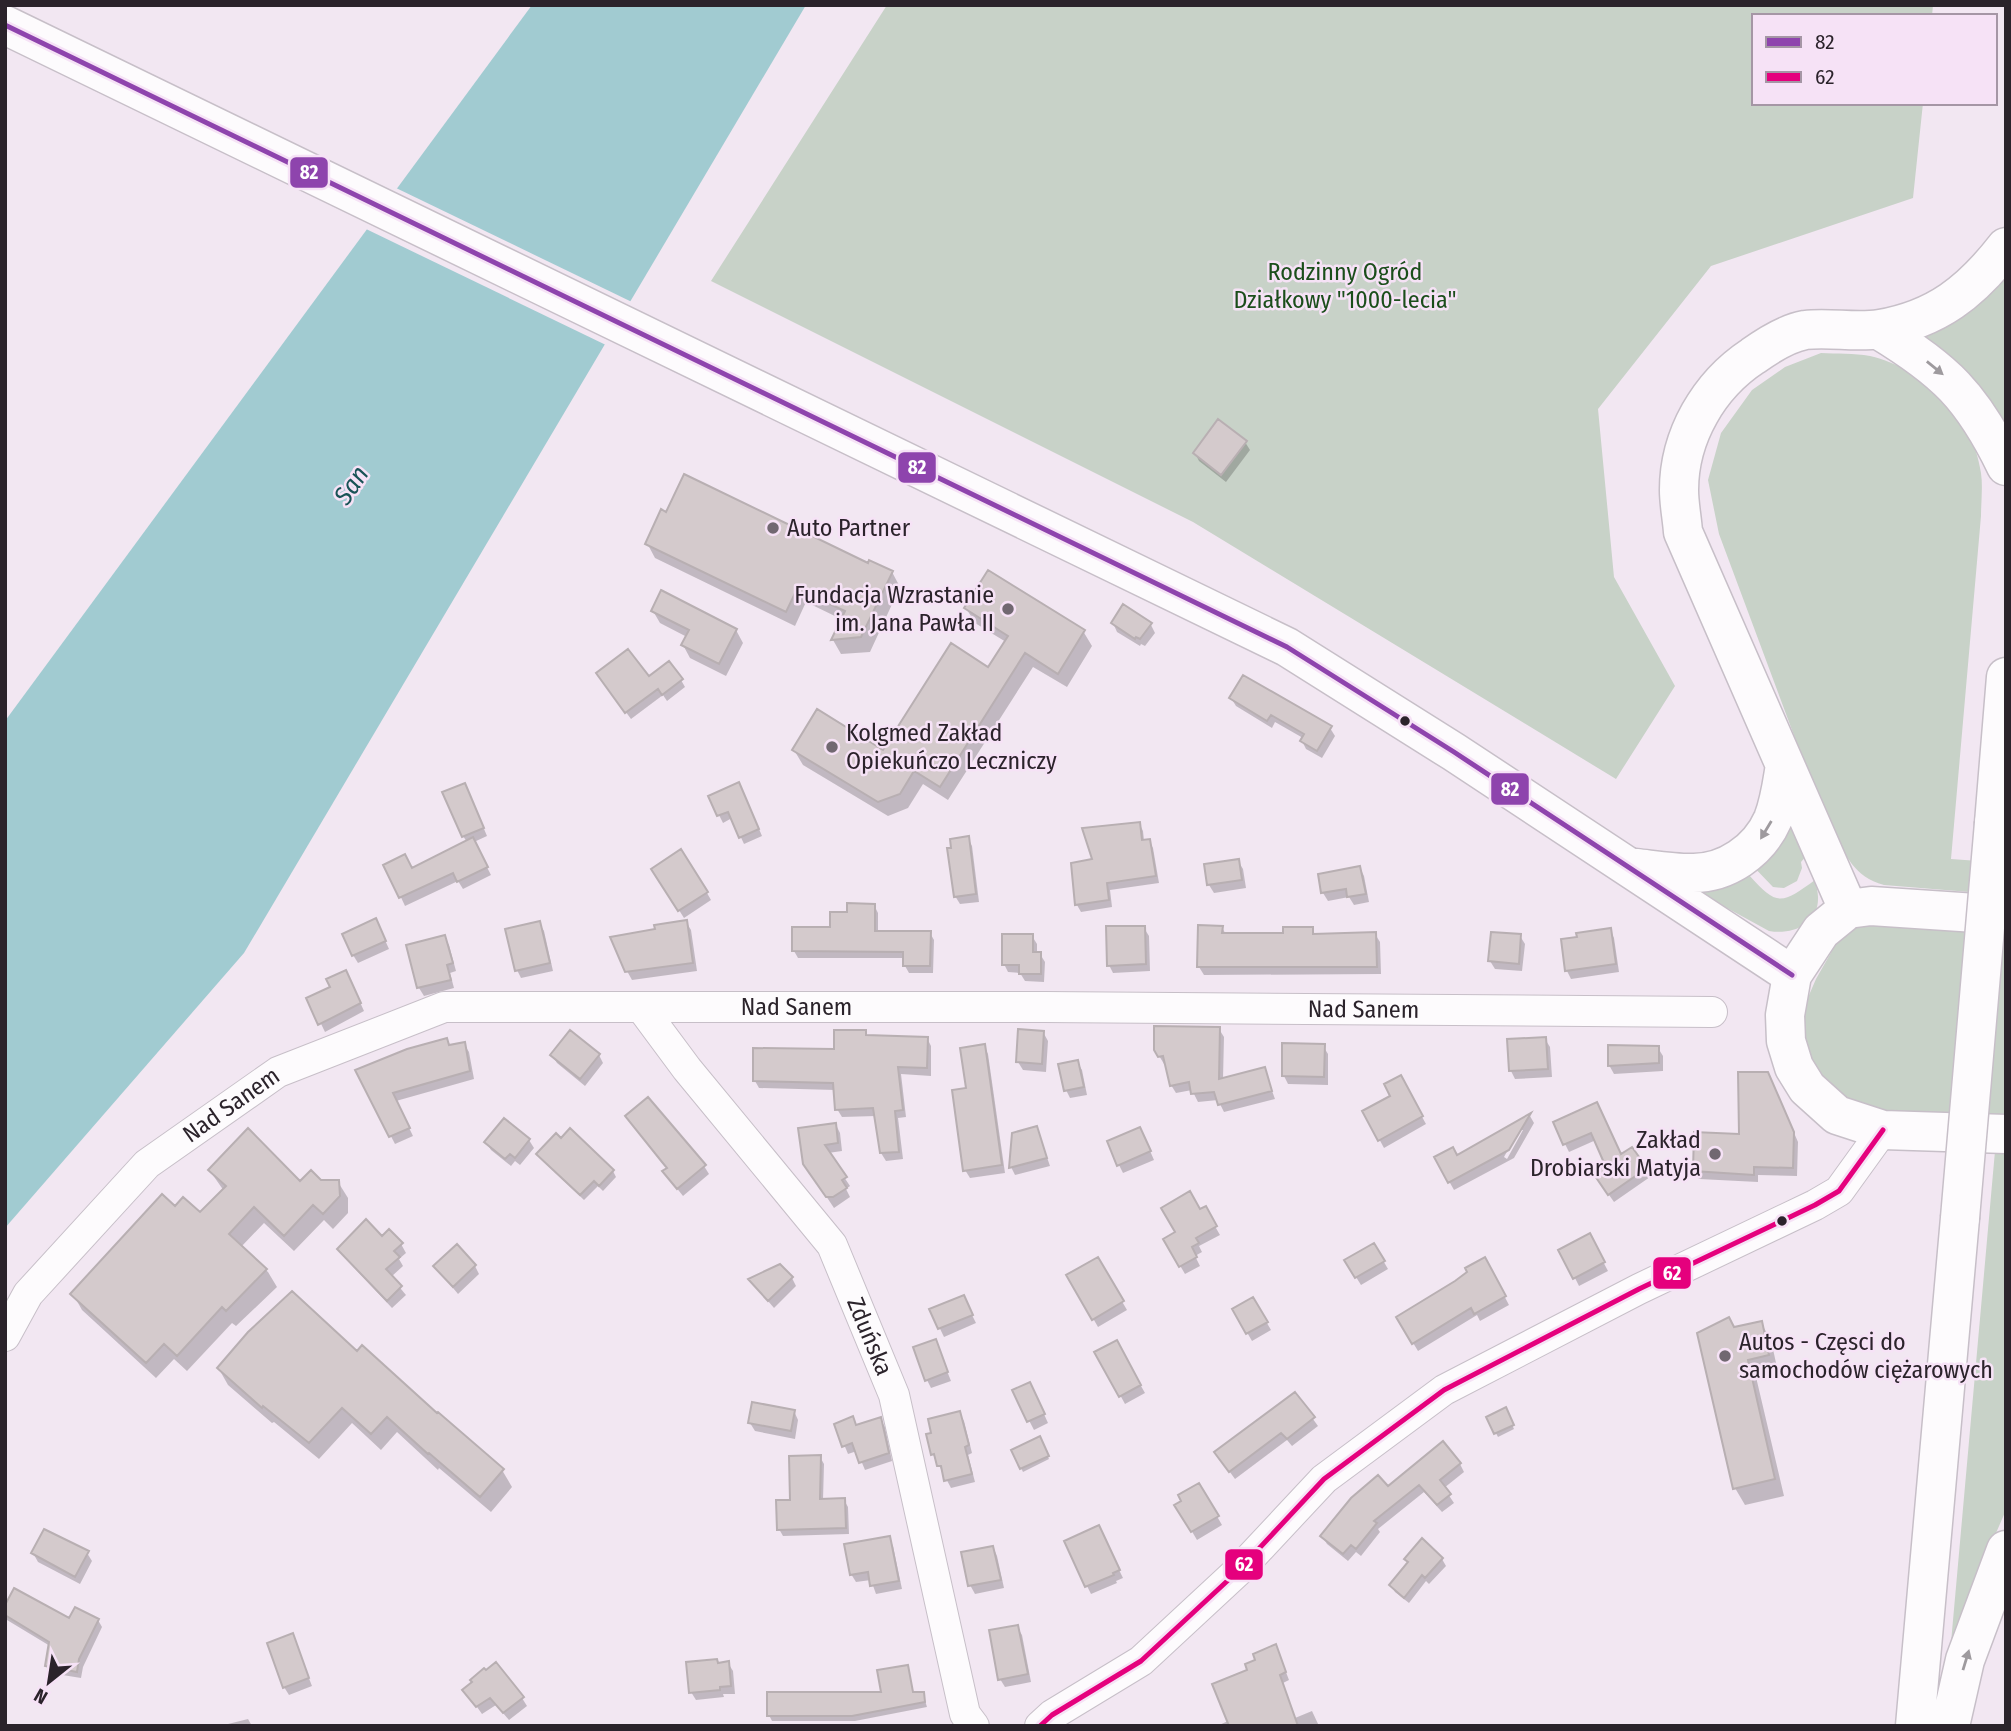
<svg xmlns="http://www.w3.org/2000/svg" width="2011" height="1731" viewBox="0 0 2011 1731" font-family="'Fira Sans Condensed',sans-serif">
	<style>
		.green { fill: #c8d2c8 }
		.water { fill: #a1cbd1 }
		.pier { fill: #f2e7f2 }
		.shadow { fill: #0003; fill-rule: evenodd }
		.building { fill: #d4cacc; stroke: #b8afb2; stroke-width: 2 }
		.lines { fill: none; stroke-linecap: round; stroke-linejoin: round }
		.minor-casing { stroke: #c7bfc8; stroke-width: 32 }
		.major-casing { stroke: #c7bfc8; stroke-width: 41 }
		.minor { stroke: #fdfbfd; stroke-width: 30 }
		.major { stroke: #fdfbfd; stroke-width: 38 }
		.major-bridge-casing { stroke: #c7bfc8; stroke-width: 41; stroke-linecap: butt }
		.major-bridge { stroke: #fdfbfd; stroke-width: 38 }
		.bus-1-casing { stroke: #f6e2f6; stroke-width: 10 }
		.bus-2-casing { stroke: #f6e2f6; stroke-width: 10 }
		.bus-1 { stroke: #8e44ad; stroke-width: 5 }
		.bus-2 { stroke: #e5007d; stroke-width: 5 }
		.oneway { fill: #9e9a9e }
		.poi-dot { fill: #716871; stroke: #f6e2f6; stroke-width: 2.5 }
		.bus-dot { fill: #2b232b; stroke: #f6e2f6; stroke-width: 2.5 }
		.labels { text-anchor: middle; stroke-width: 5; stroke-linejoin: round; paint-order: stroke }
		.park-label { font-size: 24px; fill: #1b4e1b; stroke: #f6e2f6 }
		.poi-label { font-size: 24px; fill: #2b232b; stroke: #f6e2f6; text-anchor: start }
		.street-label { font-size: 24px; fill: #2b232b; stroke: #f6e2f6 }
		.water-label { font-size: 26px; font-style: italic; fill: #195356; stroke: #f6e2f6 }
		.line-badge { stroke: #f6e2f6; stroke-width: 2.5 }
		.badge-label { font-size: 19px; text-anchor: middle; font-weight: bold; fill: #fff }
	</style>
	<rect width="100%" height="100%" fill="#f2e7f2"/>
	<path class="green" d="M887,5h1046l-1,11h-178v87h169l-10,95 -202,68 -113,143 16,168 61,109 -59,93 -423,-257 -482,-241z
		M2006,267v136l-3,23 -91,-93z
		M1821,353c16,1 33,0 49,3 55,13 103,59 111,117 2,14 0,29 0,43l-30,343 55,4v32l-122,-10c-31,-8 -36,-30 -54,-53l-111,-298 -11,-54 13,-47 31,-43 33,-23z
		M1787,804l20,51 -6,7 1,6 -5,13 -13,7 -11,-1 -25,-26z
		M1749,875c28,32 33,29 66,5 1,5 3,12 3,17 1,28 -26,38 -49,34l-86,-47z
		M1881,922l125,12v184l-126,-6 -24,-6 -39,-34 -13,-33 -1,-30 13,-30 21,-37 17,-14z
		M1995,1151h11v359l-33,76 -24,79z"/>
	<path class="water" d="M532,5h274l-562,948 -239,275v-507z"/>
	<path class="pier" d="M394,187l240,116 -26,43 -244,-118z"/>
	<path class="shadow" d="M1245,442l5,8 -24,32 -27,-21 -4,-8z
		M647,543l245,29 8,15 -30,65 -29,2 -8,-14 10,-20 -37,-18 -11,24 -140,-68z
		M966,608l117,23 9,15 -25,41 -34,-20 -85,133 -25,-16 -15,24 -20,8 -85,-51 -9,-15 89,3 106,-84 17,-27 -31,-19z
		M653,611l83,19 7,13 -17,33 -36,-18 -7,-13 4,-8 -27,-14z
		M1113,623l38,2 4,8 -10,13 -4,-2 -1,2 -23,-14z
		M648,679l33,1 4,7 -18,14 -4,-6 -32,24 -29,-39z
		M1231,698l99,30 5,8 -13,22 -16,-9 -4,-8 1,-3 -28,-16 -3,6 -36,-22z
		M743,791l19,45 -18,8 -12,-26 -9,5 -13,-26z
		M469,793l18,43 -13,6 17,33 -28,14 -5,-8 -53,25 -19,-41 26,5 55,-28 -4,-6z
		M1139,823l4,8 1,10h5l4,7 6,35 -49,7 2,17 -31,5 -4,-7 18,-44z
		M968,838l4,8 7,56 -19,2 -5,-8z
		M1238,861l5,8 3,19 -32,5 -5,-8z
		M1360,868l4,8 5,26 -15,3 -5,-8 -21,4 -5,-8z
		M658,877l49,16 4,7 -27,18z
		M874,905l4,8v20h52l4,7 -1,33h-24l-4,-7v-8h-107l-4,-7 38,-22 17,-15z
		M686,922l5,8 6,41 -65,9 -5,-9 30,-40z
		M539,923l5,8 9,40 -32,7 -4,-8z
		M1222,927l4,8 59,-1 27,-5 4,7 59,-2 5,8 1,32 -177,1 -5,-8z
		M1144,928l5,8 1,35 -37,2 -4,-8z
		M380,929l9,20 -31,14 -5,-8z
		M1610,930l4,8 5,34 -48,7 -4,-8z
		M1032,936l5,8v10h3l5,8 -1,20 -19,-1 -5,-8 -12,-1 -4,-8z
		M1520,936l5,8 -3,27 -27,-2 -5,-8z
		M444,937l5,8 7,26 -6,2 4,15 -30,8 -5,-8 -11,-41z
		M350,980l14,31 -39,21 -16,-33z
		M1219,1029l5,8 -1,42 41,-10 11,30 -51,13 -6,-12 -20,2 -6,-12 -16,3 -5,-8 -4,-21h-3l-9,-15z
		M865,1032l3,5 59,1 4,8v30l-30,-2 5,43 -8,1 5,41 -17,2 -5,-8 -5,-37 -34,1 -5,-8 -2,-19 -76,-2 -4,-7 81,-30z
		M1043,1032l5,9 -2,31 -23,-2 -5,-8z
		M1545,1039l5,8 2,30 -37,2 -4,-8z
		M464,1044l5,8 5,27 -78,22 17,35 -18,8 -38,-73z
		M984,1046l4,8 17,119 -35,5 -5,-8 3,-80z
		M1323,1046l5,8v31l-40,-1 -4,-8z
		M1658,1048l5,8v15l-49,3 -5,-9z
		M552,1055h47l4,8 -18,23 -28,-23z
		M1077,1062l5,8 5,25 -17,3 -4,-8z
		M1400,1077l26,47 -42,24 -20,-37 28,-15z
		M1772,1082l26,60 -1,34 -39,-1v7l-59,-3 -5,-9 47,-35z
		M1597,1104l24,52 11,-7 18,28 -36,25 -14,-20 7,-16 -11,-26 -27,12 -4,-8z
		M1530,1116l4,7 -20,35 -60,32 -18,-32 20,-1zM1519,1130h4l-16,29 -3,-2z
		M836,1125l4,8 2,18 -14,2 22,33 -4,3 4,8 -16,11 -24,-36z
		M1037,1128l13,38 -35,9 -4,-8z
		M1144,1137l10,23 -31,13 -4,-8z
		M529,1140l5,8 -14,17 -5,-4 -4,5 -20,-16 -5,-8z
		M538,1154l75,17 3,6 -13,14 -5,-5 -14,14 -42,-40z
		M704,1166l5,8 -26,22 -19,-24z
		M210,1171l90,12 38,-1 10,16v15l-15,16 -9,-9 -30,31 -30,-28 -23,24 27,25 9,15 -41,39 -4,-3 -45,48 -13,-12 -18,19 -74,-68 -9,-16 102,-86 25,6 24,-23z
		M1205,1209l15,26 -21,11 3,6 -7,4 5,10 -15,8 -20,-34 12,-7z
		M1589,1235l19,36 -29,15 -18,-36z
		M382,1239l19,5 5,9 -7,6 4,7 -12,11 15,18 -14,13 -48,-51 -5,-8z
		M1374,1245l14,24 -27,16 -15,-24z
		M1097,1259l30,51 -29,17 -30,-52z
		M1485,1259l24,46 -29,16 -3,-6 -59,36 -20,-33 71,-45z
		M435,1266h40l4,8 -21,20z
		M792,1278l4,8 -22,22 -24,-28z
		M1253,1299l18,31 -19,11 -18,-31z
		M967,1305l9,18 -32,14 -13,-27z
		M1761,1323l10,17 7,32 -22,5 28,119 -39,9 -10,-17 -1,-159z
		M935,1341l16,40 -20,7 -4,-8z
		M1116,1342l29,51 -20,11 -28,-51z
		M219,1369l218,46 65,55 10,17 -21,25 -52,-44 -1,2 -41,-38 -16,18 -29,-27 -33,36 -45,-37 -2,1 -44,-38z
		M1014,1391l20,1 14,31 -14,7z
		M1295,1394l23,32 -26,20 -5,-6 -52,39 -14,-19z
		M1505,1410l9,19 -16,8 -10,-19z
		M794,1411l4,9 -3,19 -40,-8 -5,-8z
		M959,1413l5,8 8,32 -4,2 7,27 -24,6 -18,-34z
		M880,1419l5,8 7,34 -27,9 -8,-19 -9,3 -12,-29 21,2z
		M1039,1438l10,21 -26,13 -10,-21z
		M820,1457l4,7 -1,36h21l4,7 1,27 -66,2 -4,-7 12,-28z
		M1460,1464l4,8 -20,16 10,15 -12,9 -18,-20 -46,37 2,3 -19,24 -5,-4 -8,9 -21,-17 -5,-8 65,-47z
		M1199,1485l23,40 -25,15 -20,-34z
		M1102,1535l21,43 -7,3 1,2 -26,11 -4,-8z
		M889,1538l4,8 9,43 -26,5 -5,-14 -15,2 -5,-8z
		M993,1547l4,9 7,32 -29,6 -5,-9z
		M33,1553h54l5,8 -12,23 -42,-22z
		M1406,1559h36l4,7 -17,18 -3,-3 -17,22 -14,-11 -4,-7 18,-21z
		M5,1608l65,13 28,-1 4,7 -19,40 -2,11 -31,-5 -4,-7 4,-20 -43,-26z
		M1017,1627l5,8 9,47 -26,5 -5,-8z
		M292,1635l20,51 -23,9 -5,-8z
		M1279,1654l10,26 -6,3 12,35 17,-7 7,15h-102l11,-5 21,-50 9,-10z
		M728,1663l5,8 2,23h-12l1,3 -28,3 -5,-8 27,-28z
		M907,1667l7,27h9l4,13 -72,14h-83l-3,-6 114,-21z
		M465,1690l57,8 5,8 -18,14 -13,-15 -14,9z
		M248,1719l4,7h-32z"/>
	<path class="building" d="M1218,419l29,22 -26,34 -28,-22z
		M684,474l184,89 1,-3 24,11 -32,66 -30,3 14,-29 -48,-22 -11,23 -141,-68 16,-35 5,3z
		M988,570l97,60 -27,44 -33,-21 -85,134 -26,-16 -14,23 -22,8 -86,-52 25,-41 66,41 68,-107 37,24 20,-31 -44,-28z
		M661,590l76,39 -18,35 -38,-19 8,-15 -38,-19z
		M1123,604l29,19 -12,16 -4,-2 -1,2 -24,-16z
		M628,649l21,27 20,-15 14,18 -21,16 -4,-6 -33,24 -29,-40z
		M1243,675l89,51 -15,25 -17,-10 4,-7 -33,-19 -4,6 -38,-23z
		M739,782l20,47 -20,9 -11,-26 -11,4 -9,-20z
		M465,783l19,45 -22,9 -20,-45z
		M1140,822l2,18 8,-1 6,37 -49,7 2,17 -34,5 -4,-42 21,-4 -10,-31z
		M969,836l7,58 -22,3 -7,-49h4l-1,-9z
		M473,837l15,30 -31,15 -4,-9 -54,25 -16,-33 22,-11 7,14z
		M681,849l27,43 -30,19 -27,-42z
		M1239,859l3,21 -35,5 -3,-21z
		M1360,866l6,28 -19,3 -1,-8 -25,4 -3,-19z
		M847,903l28,1v27h56l-1,35h-27v-14l-111,-1v-24h38v-15h17z
		M376,918l10,23 -34,15 -10,-22z
		M687,920l6,43 -68,9 -15,-35 45,-8 -1,-4z
		M540,921l10,42 -35,8 -10,-42z
		M1198,925l25,1 -1,7h61v-6h30v7l63,-2 1,35h-180z
		M1106,926h39l1,38 -39,2z
		M1611,928l5,36 -51,7 -4,-32 16,-2 -1,-4z
		M1491,932l30,2 -2,30 -31,-3z
		M1002,934h31v18h8v22h-22v-9h-17z
		M445,935l8,28 -6,2 4,15 -34,8 -11,-43z
		M346,970l15,33 -43,22 -12,-27 24,-11 -4,-8z
		M1154,1026l66,1 -1,52 46,-12 7,24 -54,14 -4,-13 -23,2 -2,-12 -19,4 -7,-30 -5,1 -4,-7z
		M1018,1029l26,2 -2,33 -26,-2z
		M570,1030l30,24 -20,25 -30,-24z
		M834,1030h32v5l62,2 -1,31 -29,-1 5,43 -8,1 4,41 -19,1 -7,-45 -38,2 -2,-27 -80,-2v-33l81,1z
		M1546,1037l2,32 -39,2 -2,-32z
		M447,1038l2,7 16,-3 5,29 -77,22 17,35 -21,9 -34,-67 52,-21z
		M1282,1043l43,1 -1,33 -42,-1z
		M985,1044l17,121 -39,6 -11,-81 14,-2 -6,-40z
		M1608,1045l51,1v17l-51,3z
		M1078,1060l6,27 -20,4 -6,-27z
		M1738,1072h30l26,60 -1,36 -39,-1v8l-61,-4 1,-39 45,2z
		M1401,1075l22,41 -45,25 -16,-30 28,-15 -6,-12z
		M648,1097l58,68 -29,24 -15,-18 5,-3 -5,-6 -37,-46z
		M1597,1102l24,52 11,-7 15,21 -39,27 -15,-22 12,-8 -14,-32 -28,12 -10,-23z
		M1531,1113l-22,37 -61,33 -14,-26 19,-10 4,8z
		M504,1118l26,21 -15,19 -5,-4 -5,5 -21,-17z
		M836,1123l2,20 -13,2 22,32 -5,3 5,8 -14,9h-7l-23,-33 -5,-36z
		M1037,1126l10,32 -38,10 3,-35z
		M1140,1127l11,24 -34,15 -10,-25z
		M248,1128l52,53 11,-11 10,10h18l1,16 -17,18 -10,-9 -29,31 -30,-29 -25,27 38,35 -41,42 -4,-4 -45,49 -13,-12 -18,19 -76,-69 92,-100 13,12 8,-9 17,15 26,-26 -18,-16z
		M570,1128l44,42 -15,16 -5,-5 -14,14 -44,-41 20,-21 5,5z
		M1190,1191l10,18 6,-3 11,20 -21,12 3,5 -7,4 5,10 -18,10 -16,-28 12,-7 -14,-24z
		M366,1219l16,17 7,-7 14,14 -9,8 6,6 -14,12 16,17 -15,15 -50,-52z
		M1590,1233l15,29 -32,17 -15,-29z
		M1374,1243l11,18 -30,17 -11,-18z
		M457,1244l19,21 -23,22 -20,-21z
		M1098,1257l26,44 -32,19 -26,-45z
		M1485,1257l21,39 -32,18 -3,-6 -59,36 -16,-27 59,-36 12,-9 -2,-4z
		M780,1264l13,13 -25,24 -20,-22z
		M292,1291l65,60 5,-6 75,68 1,-1 66,57 -24,28 -51,-44 -1,1 -41,-37 -16,17 -29,-26 -33,35 -46,-37 -1,2 -45,-40 31,-36z
		M964,1295l9,20 -35,14 -9,-20z
		M1253,1297l15,25 -22,12 -14,-25z
		M1729,1317l5,10 28,-6 7,34 -21,5 27,119 -42,10 -36,-156z
		M936,1339l12,33 -23,9 -12,-34z
		M1117,1340l24,45 -22,12 -25,-45z
		M1030,1382l15,32 -18,8 -15,-32z
		M1295,1392l20,25 -28,22 -6,-6 -52,39 -15,-20z
		M752,1402l43,8 -4,21 -43,-8z
		M1506,1407l8,18 -20,9 -8,-17z
		M960,1411l9,34 -4,2 7,27 -28,7 -3,-15h-4l-3,-12 -3,1 -5,-21 5,-1 -3,-14z
		M853,1416l3,9 25,-8 8,36 -30,10 -7,-20 -10,4 -8,-23z
		M1040,1436l9,20 -29,13 -9,-19z
		M1443,1441l18,22 -21,17 11,14 -14,11 -18,-20 -45,36 3,2 -21,26 -5,-4 -8,9 -23,-18 31,-38 27,-23 10,11z
		M821,1455l-1,44 25,-1 1,30 -69,2 -1,-30h14l-1,-44z
		M1199,1483l20,33 -28,16 -17,-27 7,-4 -3,-6z
		M1099,1525l21,45 -7,3 1,2 -29,12 -21,-46z
		M44,1529l45,22 -14,26 -44,-24z
		M890,1536l9,45 -29,5 -2,-14 -18,3 -6,-31z
		M1422,1538l21,20 -18,20 -3,-3 -18,23 -15,-13 19,-23 -4,-3z
		M993,1546l8,34 -33,6 -7,-34z
		M14,1588l55,30 6,-11 24,12 -20,40 -2,13 -32,-6 4,-24 -44,-27v-10z
		M1018,1625l10,49 -30,6 -9,-50z
		M293,1633l16,45 -26,10 -16,-45z
		M1276,1644l10,28 -6,3 18,51h-69l-17,-42 35,-14 -2,-6 10,-4 -2,-6z
		M717,1659l1,4 11,-2 2,25 -11,1v3l-31,3 -3,-31z
		M496,1662l28,35 -21,16 -13,-15 -14,9 -14,-17 10,-8 -2,-2 14,-12 2,2z
		M908,1665l5,27h11l1,10 -73,14h-85v-24h114l-4,-22z"/>
	<g class="lines">
		<g class="minor-casing">
			<g id="minor">
				<path id="s1" d="M641,1007l46,62 145,176 62,150 71,319 9,12"/>
				<path id="s2" d="M5,1336l23,-42 119,-130 131,-92 166,-65h601l667,5"/>
				<path d="M1040,1726l12,-11 89,-54 97,-90 86,-92 120,-89 195,-101 176,-84 24,-14 44,-61"/>
			</g>
		</g>
		<g class="major-casing">
			<path id="major" d="M5,25l1282,622 167,105 338,223
				M1879,330c66,40 93,66 127,136
				M1994,823l12,-146
				M1636,868c18,2 37,5 55,5 35,1 68,-22 82,-54 7,-18 9,-36 12,-54
				M1848,909l-165,-377c-1,-14 -4,-28 -4,-42 0,-54 30,-105 74,-134 14,-10 35,-23 52,-26 25,-3 51,3 75,-1 57,-10 91,-37 126,-82
				M2006,915l-135,-9 -23,3 -27,22 -29,44 -7,40 1,26 8,26 13,21 30,27 46,15 123,4
				M1915,1726l45,-508
				M1950,1726l15,-66 41,-110"/>
		</g>
		<use href="#minor" class="minor"/>
		<use href="#major" class="major"/>
		<g class="major-bridge-casing">
			<path id="major-bridge" d="M1960,1218l34,-395"/>
		</g>
		<use href="#major-bridge" class="major-bridge"/>
		<g class="bus-1-casing">
			<path id="bus-1" d="M5,25l1282,622 167,105 338,223"/>
		</g>
		<g class="bus-2-casing">
			<path id="bus-2" d="M1040,1726l12,-11 89,-54 97,-90 86,-92 120,-89 195,-101 176,-84 24,-14 44,-61"/>
		</g>
		<use href="#bus-1" class="bus-1"/>
		<use href="#bus-2" class="bus-2"/>
	</g>
	<defs><path id="oneway-solid" d="M-6-.8H1V-3.2L6.5 0L1 3.2V.8H-6Z" transform="scale(1.75)"/></defs>
	<g class="oneway">
		<use href="#oneway-solid" transform="translate(1935 368) rotate(39)"/>
		<use href="#oneway-solid" transform="translate(1766 830) rotate(121)"/>
		<use href="#oneway-solid" transform="translate(1966 1660) rotate(-73)"/>
	</g>
	<g class="poi-dot">
		<circle cx="773" cy="528" r="7"/>
		<circle cx="1008" cy="609" r="7"/>
		<circle cx="832" cy="747" r="7"/>
		<circle cx="1715" cy="1154" r="7"/>
		<circle cx="1725" cy="1356" r="7"/>
	</g>
	<g class="bus-dot">
		<circle cx="1405" cy="721" r="6"/>
		<circle cx="1782" cy="1221" r="6"/>
	</g>
	<g class="labels">
		<g class="park-label">
			<text x="1345" y="280">Rodzinny Ogród<tspan x="1345" dy="28">Działkowy "1000-lecia"</tspan></text>
		</g>
		<g class="poi-label">
			<text x="787" y="536">Auto Partner</text>
			<text x="994" y="603" text-anchor="end">Fundacja Wzrastanie<tspan x="994" dy="28">im. Jana Pawła II</tspan></text>
			<text x="846" y="741">Kolgmed Zakład<tspan x="846" dy="28">Opiekuńczo Leczniczy</tspan></text>
			<text x="1701" y="1148" text-anchor="end">Zakład<tspan x="1701" dy="28">Drobiarski Matyja</tspan></text>
			<text x="1739" y="1350">Autos - Częsci do<tspan x="1739" dy="28">samochodów ciężarowych</tspan></text>
		</g>
		<g class="street-label">
			<text dy="8" stroke="none"><textPath href="#s2" startOffset="915">Nad Sanem</textPath></text>
			<text dy="8" stroke="none"><textPath href="#s2" startOffset="1482">Nad Sanem</textPath></text>
			<text dy="8" stroke="none"><textPath href="#s2" startOffset="327">Nad Sanem</textPath></text>
			<text dy="8" stroke="none"><textPath href="#s1" startOffset="404">Zduńska</textPath></text>
		</g>
		<g class="water-label">
			<text transform="translate(351 485) rotate(-56)" y="9">San</text>
		</g>
	</g>
	<g class="line-badge">
		<rect x="289" y="156" width="40" height="33" rx="7" fill="#8e44ad"/>
		<rect x="897" y="451" width="40" height="33" rx="7" fill="#8e44ad"/>
		<rect x="1490" y="772" width="40" height="34" rx="7" fill="#8e44ad"/>
		<rect x="1652" y="1256" width="40" height="34" rx="7" fill="#e5007d"/>
		<rect x="1224" y="1548" width="40" height="33" rx="7" fill="#e5007d"/>
	</g>
	<g class="badge-label">
		<text x="309" y="179">82</text>
		<text x="917" y="474">82</text>
		<text x="1510" y="796">82</text>
		<text x="1672" y="1280">62</text>
		<text x="1244" y="1571">62</text>
	</g>
	<rect width="2011" height="1731" fill="none" stroke="#2b232b" stroke-width="14"/>
	<rect x="1752" y="14" width="245" height="91" fill="#f6e2f6" stroke="#a596a5" stroke-width="2"/>
	<rect x="1766" y="37" width="35" height="10" fill="#8e44ad" stroke="#a596a5" stroke-width="2"/>
	<text x="1815" y="49" font-size="21" fill="#2b232b">82</text>
	<rect x="1766" y="72" width="35" height="10" fill="#e5007d" stroke="#a596a5" stroke-width="2"/>
	<text x="1815" y="84" font-size="21" fill="#2b232b">62</text>
	<g transform="translate(49 1682) rotate(210)" stroke="#f6e2f6" stroke-width="5" paint-order="stroke">
	<path d="M0-5L12 26L0 18L-12 26Z" fill="#2b232b"/>
	<text y="-10" font-size="19" font-weight="bold" text-anchor="middle" fill="#2b232b">N</text>
	</g>
</svg>
